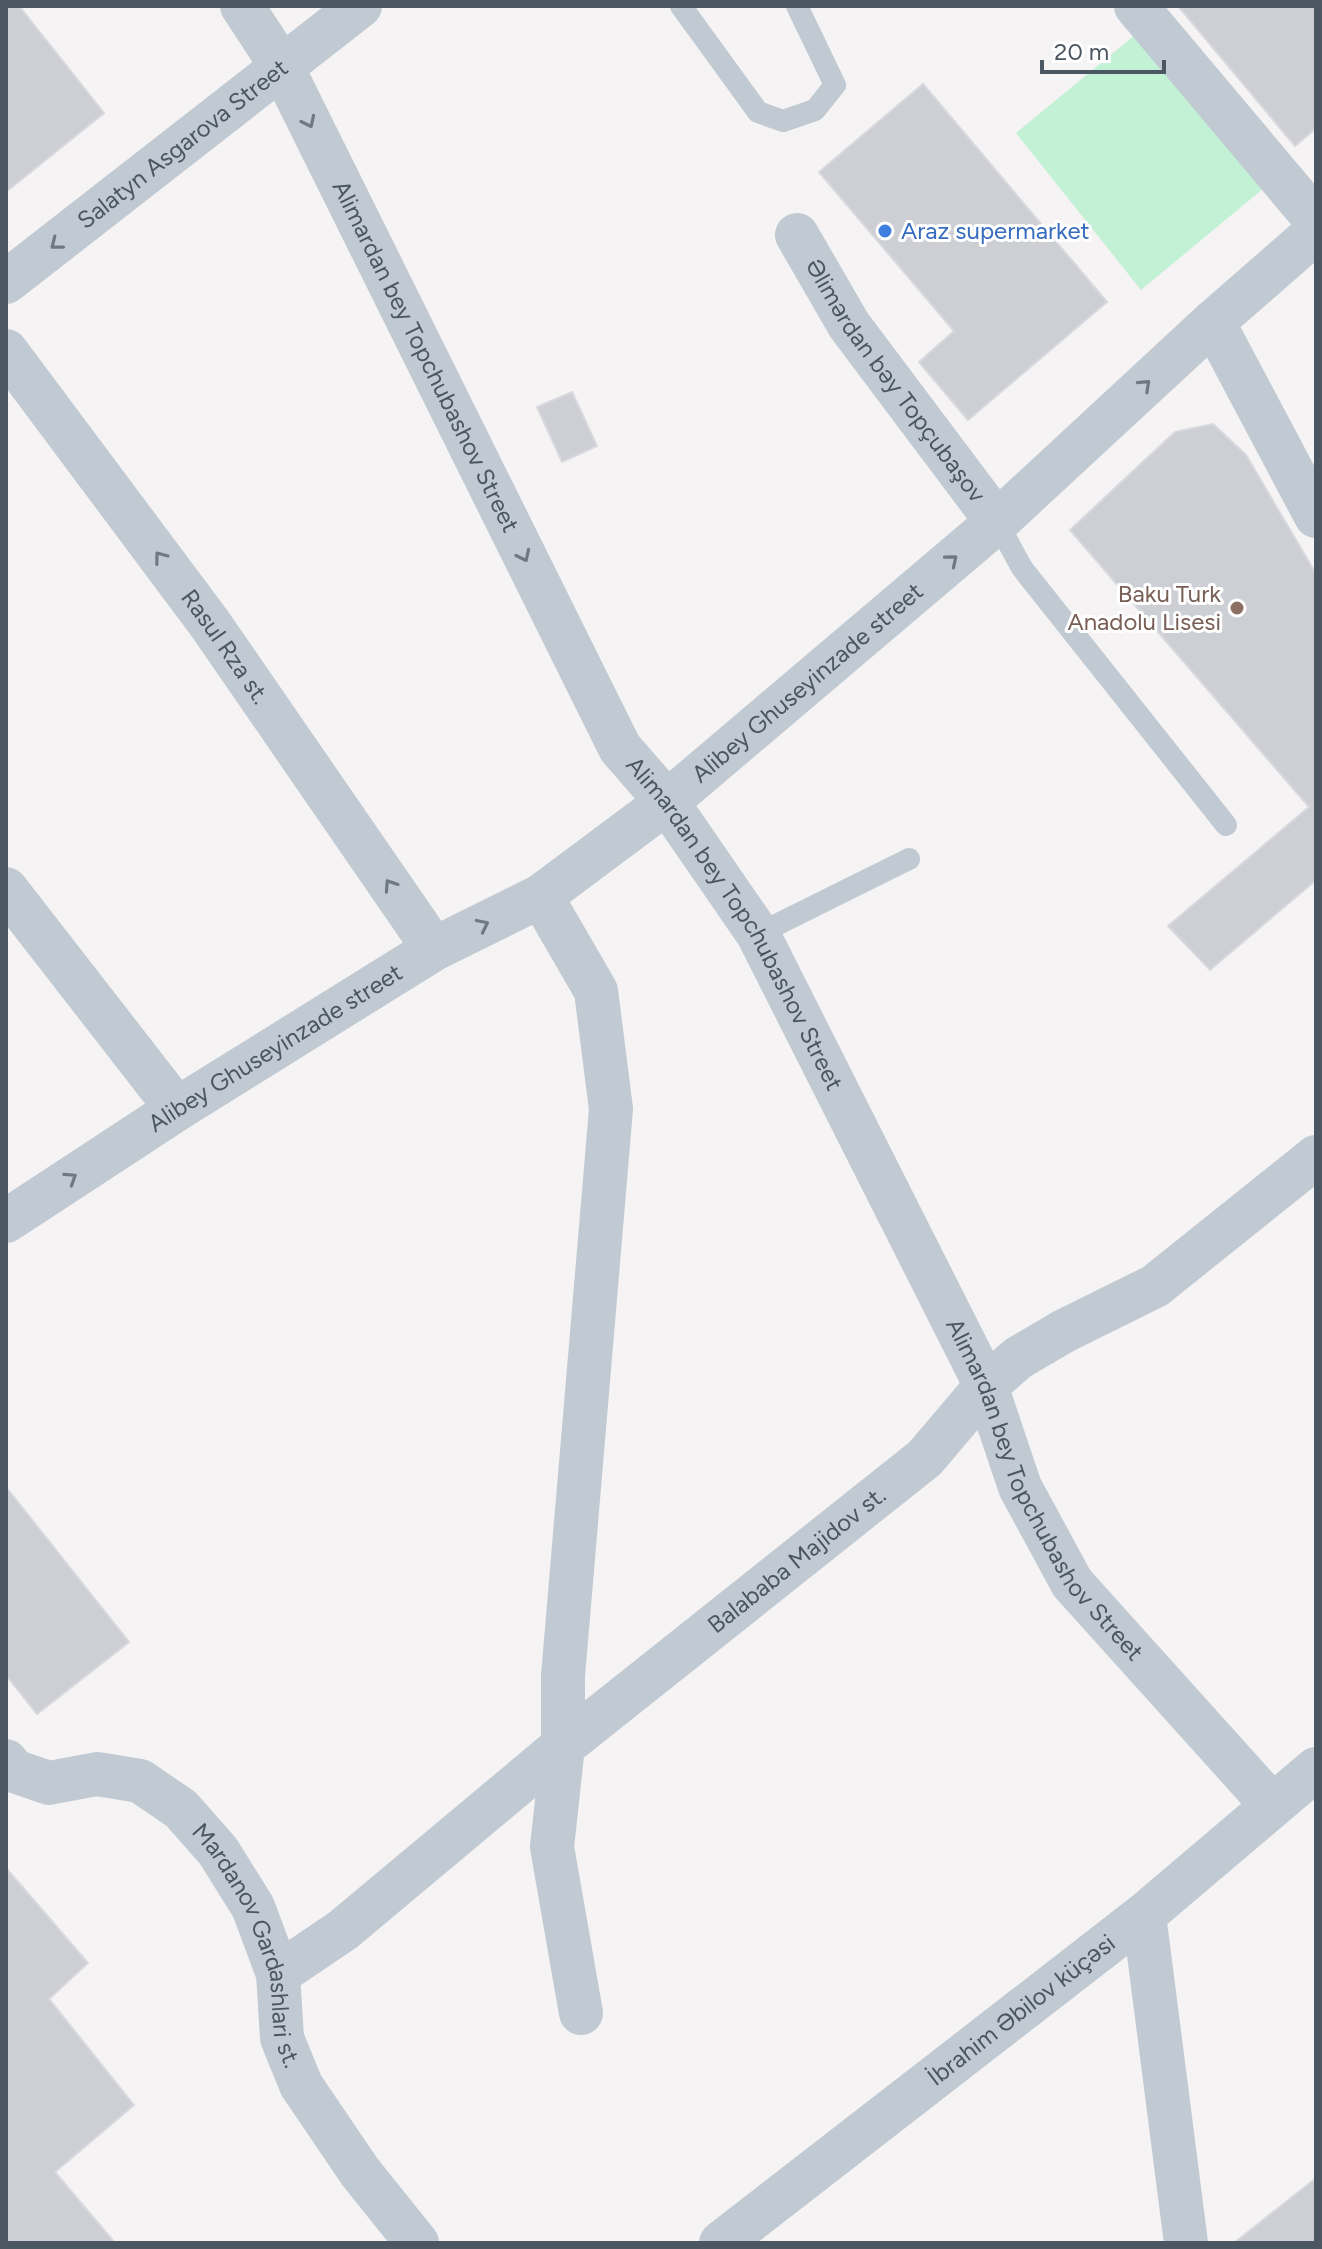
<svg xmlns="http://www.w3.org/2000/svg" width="1322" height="2249" viewBox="0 0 1322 2249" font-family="Figtree,sans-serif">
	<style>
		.green { fill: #c3f1d5 }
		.building { fill: #cdcfd5; stroke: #d7d9de; stroke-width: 2 }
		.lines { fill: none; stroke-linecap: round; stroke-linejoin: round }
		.service { stroke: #c1cad2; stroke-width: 22 }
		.minor { stroke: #c1cad2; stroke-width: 44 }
		.oneway { stroke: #6e7983 }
		.shop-dot { fill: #3f7fe0; stroke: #fff; stroke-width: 3 }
		.education-dot { fill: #8d6e63; stroke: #fff; stroke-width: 3 }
		.labels { text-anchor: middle; stroke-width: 6; stroke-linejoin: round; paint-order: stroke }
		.street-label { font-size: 24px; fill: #4a5661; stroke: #fff }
		.shop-label { font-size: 24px; fill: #366cbe; stroke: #fff; text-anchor: start }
		.education-label { font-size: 24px; fill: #785e54; stroke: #fff; text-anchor: end }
	</style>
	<rect width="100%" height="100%" fill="#f5f3f3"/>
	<path class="green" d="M1141,30l129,153 -129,107 -125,-157z"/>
	<path class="building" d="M6,6h13l85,107 -98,79z
		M1178,6h138v122l-21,18z
		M923,84l184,218 -139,118 -49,-58 35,-31 -135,-159z
		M572,392l25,54 -35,16 -25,-55z
		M1213,424l33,31 70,119v306l-106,90 -42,-44 141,-119 -239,-277 105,-98z
		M6,1487l123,155 -92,72 -31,-39z
		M6,1868l82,95 -39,36 85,106 -79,67 60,71h-109z
		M1316,2178v65h-82z"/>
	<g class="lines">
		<path class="service" d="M681,6l77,106 25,9 32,-11 20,-25 -38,-79
			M997,522l25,46 204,257
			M758,934l151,-75"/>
		<g class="minor">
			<path id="s1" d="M242,6l40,61 338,681 47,54 91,132 228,452 34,101 52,96 200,222"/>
			<path d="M1136,6l180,214"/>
			<path id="s2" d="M797,235l52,90 148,197"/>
			<path id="s3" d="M6,282l354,-276"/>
			<path d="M1213,322l103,194"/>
			<path id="s4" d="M6,351l204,273 224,325"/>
			<path d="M6,889l171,220"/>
			<path d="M541,896l55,95 15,118 -48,567v70l-11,101 29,166"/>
			<path id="s5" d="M6,1221l171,-112 257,-160 107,-53 126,-94 330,-280 216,-200 103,-90"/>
			<path id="s6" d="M6,1761l8,10 35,12 48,-9 43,7 41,28 37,42 35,56 25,67 4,64 19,47 59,87 57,71"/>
			<path d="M1144,1915l42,328"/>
			<path id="s7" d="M278,1974l65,-44 220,-184 362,-288 61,-72 32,-28 46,-27 91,-45 161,-129"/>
			<path id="s8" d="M721,2243l423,-328 172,-146"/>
		</g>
	</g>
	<defs><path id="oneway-chevron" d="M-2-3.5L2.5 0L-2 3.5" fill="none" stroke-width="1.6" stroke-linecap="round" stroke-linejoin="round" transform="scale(2)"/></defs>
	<g class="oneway">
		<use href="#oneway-chevron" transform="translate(309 122) rotate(64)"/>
		<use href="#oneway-chevron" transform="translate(56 244) rotate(142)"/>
		<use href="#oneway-chevron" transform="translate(1145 385) rotate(-43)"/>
		<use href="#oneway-chevron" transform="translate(524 556) rotate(64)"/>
		<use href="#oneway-chevron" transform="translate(160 557) rotate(-127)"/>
		<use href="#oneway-chevron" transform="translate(952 560) rotate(-40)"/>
		<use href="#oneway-chevron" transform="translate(390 885) rotate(-124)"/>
		<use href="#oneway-chevron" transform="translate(483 925) rotate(-26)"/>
		<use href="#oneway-chevron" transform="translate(71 1178) rotate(-33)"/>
	</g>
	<circle class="shop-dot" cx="885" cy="231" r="8"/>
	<circle class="education-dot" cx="1237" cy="608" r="8"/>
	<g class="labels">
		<g class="street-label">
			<text dy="8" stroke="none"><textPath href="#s3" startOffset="224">Salatyn Asgarova Street</textPath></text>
			<text dy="8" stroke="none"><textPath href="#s1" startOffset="396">Alimardan bey Topchubashov Street</textPath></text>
			<text dy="8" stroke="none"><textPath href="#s2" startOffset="176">Əlimərdan bəy Topçubaşov</textPath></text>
			<text dy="8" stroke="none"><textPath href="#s4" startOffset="368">Rasul Rza st.</textPath></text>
			<text dy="8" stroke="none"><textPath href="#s5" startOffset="968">Alibey Ghuseyinzade street</textPath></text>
			<text dy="8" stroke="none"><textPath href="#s1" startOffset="1044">Alimardan bey Topchubashov Street</textPath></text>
			<text dy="8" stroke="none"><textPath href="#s5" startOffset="320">Alibey Ghuseyinzade street</textPath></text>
			<text dy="8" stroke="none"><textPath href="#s1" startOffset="1692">Alimardan bey Topchubashov Street</textPath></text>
			<text dy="8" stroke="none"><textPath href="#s7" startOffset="664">Balababa Majidov st.</textPath></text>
			<text dy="8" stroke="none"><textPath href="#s6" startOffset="348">Mardanov Gardashlari st.</textPath></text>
			<text dy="8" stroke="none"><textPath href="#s8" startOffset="380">İbrahim Əbilov küçəsi</textPath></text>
		</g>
		<g class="shop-label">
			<text x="901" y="239">Araz supermarket</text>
		</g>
		<g class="education-label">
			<text x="1221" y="602">Baku Turk<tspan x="1221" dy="28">Anadolu Lisesi</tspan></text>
		</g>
	</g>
	<rect width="1322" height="2249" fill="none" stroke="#4a5661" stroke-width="16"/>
	<path d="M1042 60v12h122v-12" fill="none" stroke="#4a5661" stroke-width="4"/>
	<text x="1054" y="60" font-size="24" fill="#4a5661" stroke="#ffffff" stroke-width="6" paint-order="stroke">20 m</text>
</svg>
